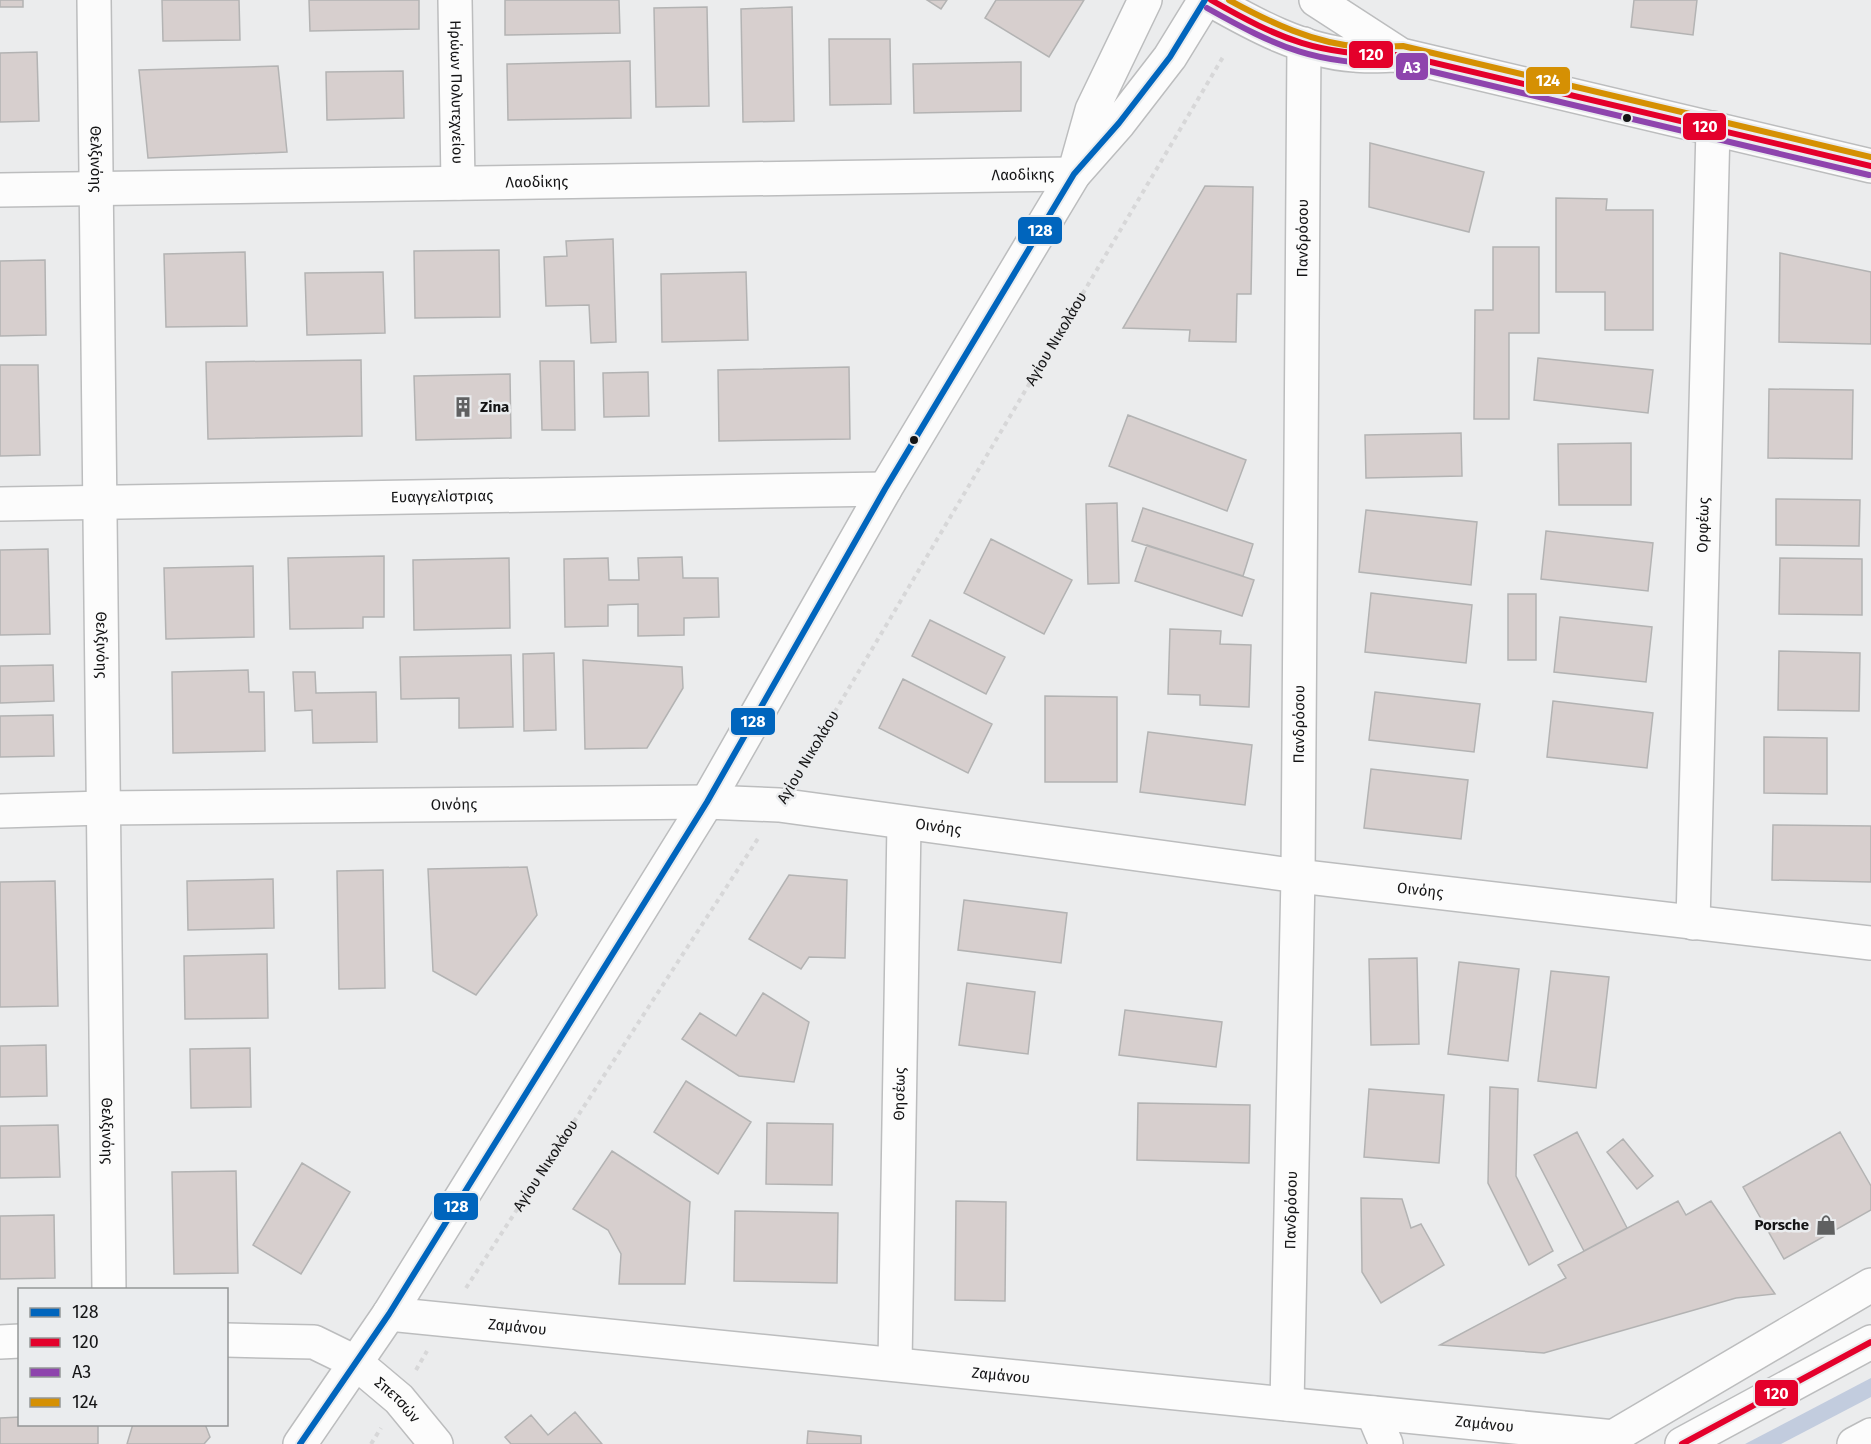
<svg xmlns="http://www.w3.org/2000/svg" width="1871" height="1444" viewBox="0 0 1871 1444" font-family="'Fira Sans',sans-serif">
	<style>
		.forest { fill: #c2ccde }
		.building { fill: #d7cfce; stroke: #b3b3b3; stroke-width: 1.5 }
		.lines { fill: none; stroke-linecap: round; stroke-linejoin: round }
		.minor-casing { stroke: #bcbdbe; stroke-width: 36 }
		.tertiary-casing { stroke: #bcbdbe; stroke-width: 36 }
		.secondary-casing { stroke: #bcbdbe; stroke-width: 36 }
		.primary-casing { stroke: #bcbdbe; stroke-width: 36 }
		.path { stroke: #d7d7d8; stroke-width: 4; stroke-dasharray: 4.5 4.5; stroke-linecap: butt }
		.minor { stroke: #fcfcfc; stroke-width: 33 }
		.tertiary { stroke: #fcfcfc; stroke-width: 33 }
		.secondary { stroke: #fcfcfc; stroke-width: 33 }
		.primary { stroke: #fcfcfc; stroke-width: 33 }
		.bus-1-casing { stroke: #eaecee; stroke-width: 10 }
		.bus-2-casing { stroke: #eaecee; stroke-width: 10 }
		.bus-3-casing { stroke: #eaecee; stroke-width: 10 }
		.bus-4-casing { stroke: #eaecee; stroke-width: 10 }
		.bus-1 { stroke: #0065bd; stroke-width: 6 }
		.bus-2 { stroke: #e4002b; stroke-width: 6 }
		.bus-3 { stroke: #8e44ad; stroke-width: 6 }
		.bus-4 { stroke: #d59003; stroke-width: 6 }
		.bus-dot { fill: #141415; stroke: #eaecee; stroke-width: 2 }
		.labels { text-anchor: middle; stroke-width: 5; stroke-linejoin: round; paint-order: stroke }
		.street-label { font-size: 15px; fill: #141415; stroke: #eaecee }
		.poi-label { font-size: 15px; font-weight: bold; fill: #141415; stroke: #eaecee; text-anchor: start }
		.line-badge { stroke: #eaecee; stroke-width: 2 }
		.badge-label { font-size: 16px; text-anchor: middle; font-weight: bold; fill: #fff }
	</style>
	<rect width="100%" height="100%" fill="#ebeced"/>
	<path class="forest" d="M1871,1378v19l-90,47h-36z"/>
	<path class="building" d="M0,0h23v7h-23z
		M162,0h77l1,40 -77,1z
		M309,0h110v29l-109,2z
		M505,0h114l1,33 -115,2z
		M927,0h20l-6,9z
		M996,0h88l-35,57 -64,-39z
		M1634,0h63l-4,35 -62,-8z
		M707,7l2,99 -53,1 -2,-99z
		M792,7l2,114 -51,1 -2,-113z
		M829,39h61l1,65 -61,1z
		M37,52l2,69 -39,1v-69z
		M630,61l1,57 -123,2 -1,-56z
		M1021,62v49l-107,2 -1,-49z
		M278,66l9,86 -139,6 -9,-88z
		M403,71l1,47 -77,2 -1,-48z
		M1370,143l114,29 -15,60 -100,-25z
		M1205,186l48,1 -2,107h-14l-1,48 -47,-1 1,-11 -67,-2z
		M1556,198l51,1 -1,11h47v120h-48v-38h-49z
		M613,239l3,103 -25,1 -2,-38 -43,1 -2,-49 23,-1 -1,-15z
		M1493,247h46v86h-30v86h-35l1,-109h18z
		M499,250l1,67 -85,1 -1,-67z
		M245,252l2,74 -81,1 -2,-73z
		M1780,253l91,19v72l-92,-2z
		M45,260l1,75 -46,1v-75z
		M383,272l2,61 -78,2 -2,-62z
		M746,272l2,68 -86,2 -1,-68z
		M1538,358l115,12 -5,43 -114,-13z
		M361,360l1,76 -154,3 -2,-77z
		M540,361h34l1,69h-33z
		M0,365h38l2,90 -40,1z
		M849,367l1,72 -131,2 -1,-71z
		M648,372l1,44 -45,1 -1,-44z
		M510,374l1,64 -95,2 -2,-64z
		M1769,389l84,1 -1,69 -84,-1z
		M1128,415l118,45 -19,51 -118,-45z
		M1461,433l1,43 -96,2 -1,-43z
		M1631,443v62h-72l-1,-61z
		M1776,499l84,1 -1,46 -83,-1z
		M1117,503l2,80 -31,1 -2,-80z
		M1143,508l110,36 -10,32 -111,-35z
		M1366,510l111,12 -6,63 -112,-13z
		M1546,531l107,12 -5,48 -107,-12z
		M991,539l81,41 -28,54 -80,-41z
		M1147,545l107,35 -12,36 -107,-35z
		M48,549l2,85 -50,1v-85z
		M384,556v61h-21v11l-73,1 -2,-71z
		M682,557l1,21h35l1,39 -35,1v17l-46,1v-32l-30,1v21l-43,1 -1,-68 44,-1 1,22h30l-1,-22z
		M509,558l1,70 -96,2 -1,-70z
		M1780,558l82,1v56l-83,-1z
		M253,566l1,71 -88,2 -2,-71z
		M1371,593l101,12 -6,58 -101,-11z
		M1508,594h28v66h-28z
		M1560,617l92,10 -6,55 -92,-10z
		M930,620l75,37 -19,37 -74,-38z
		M1170,629l51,2 -1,13 31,1 -2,62 -49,-2v-10l-32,-1z
		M1779,651l81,2 -1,58 -81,-1z
		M554,653l2,77 -32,1 -1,-77z
		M511,655l2,72 -54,1v-30l-58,1 -1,-42z
		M583,660l99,7 1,21 -36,60 -62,1z
		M53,665l1,36 -54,2v-37z
		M248,670l1,22h15l1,59 -92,2 -1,-81z
		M293,672h22l1,21 60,-1 1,50 -64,1 -1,-33 -17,1z
		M903,679l89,45 -24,49 -89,-45z
		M1375,692l105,12 -6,48 -105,-12z
		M1045,696l72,1v85h-72z
		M1553,701l100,12 -6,55 -100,-11z
		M53,715l1,41 -54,1v-41z
		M1148,732l104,13 -7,60 -105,-13z
		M1764,737l63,1v56l-63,-1z
		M1371,769l97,11 -7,59 -97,-11z
		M1773,825l98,1v56l-99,-2z
		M527,867l10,48 -61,80 -43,-24 -5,-102z
		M383,870l2,118 -46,1 -2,-118z
		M789,875l58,5 -2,78 -36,-1 -8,12 -52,-30z
		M273,879l1,49 -86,2 -1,-49z
		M55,881l3,125 -58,1v-125z
		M964,900l103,13 -6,50 -103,-13z
		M267,954l1,64 -83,1 -1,-63z
		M1417,958l2,86 -48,1 -2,-86z
		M1459,962l60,7 -11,92 -60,-7z
		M1551,971l58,6 -13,111 -58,-7z
		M967,983l68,9 -7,62 -69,-9z
		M763,993l46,29 -15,60 -55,-6 -57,-37 18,-26 36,23z
		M1125,1010l97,12 -6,45 -97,-12z
		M46,1045l1,51 -47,1v-51z
		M250,1048l1,59 -60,1 -1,-59z
		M686,1081l65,41 -33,52 -64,-42z
		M1490,1087l28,2 -2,87 37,75 -24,14 -41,-82z
		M1369,1089l75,6 -5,68 -75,-6z
		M1138,1103l112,2 -1,58 -112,-3z
		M767,1123l66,1 -1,61 -66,-1z
		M58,1125l2,52 -60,1v-52z
		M1577,1132l50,96 -43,23 -50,-96z
		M1840,1132l31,54v24l-87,49 -41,-72z
		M1623,1139l30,37 -16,13 -30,-37z
		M612,1151l78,51 -5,82h-66l2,-30 -13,-24 -35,-21z
		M302,1163l48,29 -49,82 -48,-29z
		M236,1171l2,102 -64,1 -2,-102z
		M1361,1198l41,1 9,29 10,-4 23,41 -63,38 -19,-31z
		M956,1201l50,1 -1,99 -50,-1z
		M1678,1201l8,14 25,-14 64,93 -39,4 -192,55 -104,-8 126,-67 -8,-13z
		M735,1211l103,2 -1,70 -103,-2z
		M54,1215l1,63 -55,1v-63z
		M575,1412l27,32h-91l-6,-7 26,-22 17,20z
		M20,1417v7h78v20h-98v-26z
		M133,1424h72l5,13 -6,7h-77z
		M808,1431l53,5v8h-54z"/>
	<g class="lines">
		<g class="minor-casing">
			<g id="minor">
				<path id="s3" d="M94,0l15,1290"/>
				<path id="s4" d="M455,0l3,183"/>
				<path id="s5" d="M0,190l1074,-16"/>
				<path id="s6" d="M0,504l885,-15"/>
				<path id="s7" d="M0,811l103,-3 604,-6 72,3 519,71 573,67"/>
				<path id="s8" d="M1693,923l20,-795"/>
				<path id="s9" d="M389,1314l1225,123"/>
				<path id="s10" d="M355,1362l44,37 37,45"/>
				<path id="s11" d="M895,1364l9,-541"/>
				<path id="s12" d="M1287,1404l11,-528 6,-832"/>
				<path d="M1373,1413l13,31"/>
			</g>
		</g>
		<g class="tertiary-casing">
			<path id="tertiary" d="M1076,167l16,-57 53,-110
				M226,1340l88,2 41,20
				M0,1342l20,-1
				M300,1444l89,-130 318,-512 178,-313 189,-315 45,-51 51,-66 35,-57
				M1601,1444l270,-159"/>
		</g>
		<g class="secondary-casing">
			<path id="secondary" d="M1211,0c42,24 93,52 143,55 15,2 31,0 47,0l470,111
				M1316,0l85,55"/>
		</g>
		<g class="primary-casing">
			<path id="primary" d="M1682,1444l189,-102
				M1854,1444l17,-9"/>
		</g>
		<g class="path">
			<path id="s1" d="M798,774l425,-717"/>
			<path id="s2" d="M466,1288l293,-451"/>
			<path d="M416,1370l11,-19"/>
			<path d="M371,1444l10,-16"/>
		</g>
		<use href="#minor" class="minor"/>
		<use href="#tertiary" class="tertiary"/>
		<use href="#secondary" class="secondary"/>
		<use href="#primary" class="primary"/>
		<g class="bus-1-casing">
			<path id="bus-1" d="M300,1444l89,-130 318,-512 178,-313 189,-315 45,-51 51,-66 35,-57"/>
		</g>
		<g class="bus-2-casing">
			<path id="bus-2" d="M1211,0c70,40 108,56 190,55l470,111
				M1682,1444l189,-102"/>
		</g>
		<g class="bus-3-casing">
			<path id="bus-3" d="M1207,8c71,40 110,57 193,56l469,111"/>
		</g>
		<g class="bus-4-casing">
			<path id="bus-4" d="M1229,0c42,23 84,43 132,47 14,1 28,-1 42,-1l468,111"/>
		</g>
		<use href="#bus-1" class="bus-1"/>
		<use href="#bus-2" class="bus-2"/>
		<use href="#bus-3" class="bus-3"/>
		<use href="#bus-4" class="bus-4"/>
	</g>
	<defs>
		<g id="building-bare" transform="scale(1.62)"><path d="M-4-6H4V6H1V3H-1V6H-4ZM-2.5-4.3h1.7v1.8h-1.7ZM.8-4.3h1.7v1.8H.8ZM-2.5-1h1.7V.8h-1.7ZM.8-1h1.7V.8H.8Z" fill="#5f6061" stroke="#eaecee" stroke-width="2.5" paint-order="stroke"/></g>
		<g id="shop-bare" transform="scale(1.62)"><path d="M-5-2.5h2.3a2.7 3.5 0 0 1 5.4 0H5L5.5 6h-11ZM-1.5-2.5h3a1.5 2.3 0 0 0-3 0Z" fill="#5f6061" stroke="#eaecee" stroke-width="2.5" paint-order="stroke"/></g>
	</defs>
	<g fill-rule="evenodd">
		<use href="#building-bare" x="463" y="407"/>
		<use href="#shop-bare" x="1826" y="1225"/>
	</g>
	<g class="bus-dot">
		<circle cx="1627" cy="118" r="5"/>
		<circle cx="914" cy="440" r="5"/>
	</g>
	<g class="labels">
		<g class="street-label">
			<text dy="5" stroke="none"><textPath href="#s4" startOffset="92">Ηρώων Πολυτεχνείου</textPath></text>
			<text dy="5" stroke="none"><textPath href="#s3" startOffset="159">Θελξινόης</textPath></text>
			<text dy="5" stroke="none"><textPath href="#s5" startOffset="1023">Λαοδίκης</textPath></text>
			<text dy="5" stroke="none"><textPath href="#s5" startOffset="537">Λαοδίκης</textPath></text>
			<text dy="5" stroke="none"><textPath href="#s12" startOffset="1166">Πανδρόσου</textPath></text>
			<text dy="5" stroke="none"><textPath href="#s1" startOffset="506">Αγίου Νικολάου</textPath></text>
			<text dy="5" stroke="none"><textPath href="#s6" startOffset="442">Ευαγγελίστριας</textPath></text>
			<text dy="5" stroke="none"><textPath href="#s8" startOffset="398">Ορφέως</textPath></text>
			<text dy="5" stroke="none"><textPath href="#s3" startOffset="645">Θελξινόης</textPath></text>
			<text dy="5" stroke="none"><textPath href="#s12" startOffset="680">Πανδρόσου</textPath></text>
			<text transform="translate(808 757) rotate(-59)" y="5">Αγίου Νικολάου</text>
			<text dy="5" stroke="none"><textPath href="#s7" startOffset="454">Οινόης</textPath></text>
			<text dy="5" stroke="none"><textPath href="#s7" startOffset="940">Οινόης</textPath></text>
			<text dy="5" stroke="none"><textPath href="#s7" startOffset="1426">Οινόης</textPath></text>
			<text dy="5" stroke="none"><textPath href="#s11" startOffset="270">Θησέως</textPath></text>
			<text dy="5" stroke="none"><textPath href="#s3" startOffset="1131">Θελξινόης</textPath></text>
			<text dy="5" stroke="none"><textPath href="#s2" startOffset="146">Αγίου Νικολάου</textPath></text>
			<text dy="5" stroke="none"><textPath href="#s12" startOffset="194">Πανδρόσου</textPath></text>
			<text dy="5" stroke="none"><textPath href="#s9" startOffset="129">Ζαμάνου</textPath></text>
			<text dy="5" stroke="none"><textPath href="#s9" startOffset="615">Ζαμάνου</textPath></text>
			<text dy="5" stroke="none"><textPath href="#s10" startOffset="57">Σπετσών</textPath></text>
			<text dy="5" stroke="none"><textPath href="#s9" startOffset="1101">Ζαμάνου</textPath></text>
		</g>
		<g class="poi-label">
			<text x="480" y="412">Zina</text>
			<text x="1809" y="1230" text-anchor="end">Porsche</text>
		</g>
	</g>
	<g class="line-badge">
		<rect x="1348" y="40" width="46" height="29" rx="6" fill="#e4002b"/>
		<rect x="1395" y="52" width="34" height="29" rx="6" fill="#8e44ad"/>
		<rect x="1525" y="66" width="46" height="29" rx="6" fill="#d59003"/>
		<rect x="1682" y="112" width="45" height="29" rx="6" fill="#e4002b"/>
		<rect x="1017" y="216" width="46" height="29" rx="6" fill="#0065bd"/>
		<rect x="730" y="707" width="46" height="29" rx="6" fill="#0065bd"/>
		<rect x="433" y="1192" width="46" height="29" rx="6" fill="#0065bd"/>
		<rect x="1754" y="1379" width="45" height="28" rx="6" fill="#e4002b"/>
	</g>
	<g class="badge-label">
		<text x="1371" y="60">120</text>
		<text x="1412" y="73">Α3</text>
		<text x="1548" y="86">124</text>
		<text x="1705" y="132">120</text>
		<text x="1040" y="236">128</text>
		<text x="753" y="727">128</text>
		<text x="456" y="1212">128</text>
		<text x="1776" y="1399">120</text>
	</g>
	<rect x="18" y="1288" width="210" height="138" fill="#eaecee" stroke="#949697" stroke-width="1.5"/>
	<rect x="30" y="1308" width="30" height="9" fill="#0065bd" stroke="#949697" stroke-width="1.5"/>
	<text x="72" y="1318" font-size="18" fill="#141415">128</text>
	<rect x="30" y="1338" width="30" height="9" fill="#e4002b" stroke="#949697" stroke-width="1.5"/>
	<text x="72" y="1348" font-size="18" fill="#141415">120</text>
	<rect x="30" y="1368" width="30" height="9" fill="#8e44ad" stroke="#949697" stroke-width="1.5"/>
	<text x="72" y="1378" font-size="18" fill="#141415">Α3</text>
	<rect x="30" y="1398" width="30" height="9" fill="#d59003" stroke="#949697" stroke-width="1.5"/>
	<text x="72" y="1408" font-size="18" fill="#141415">124</text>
</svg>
